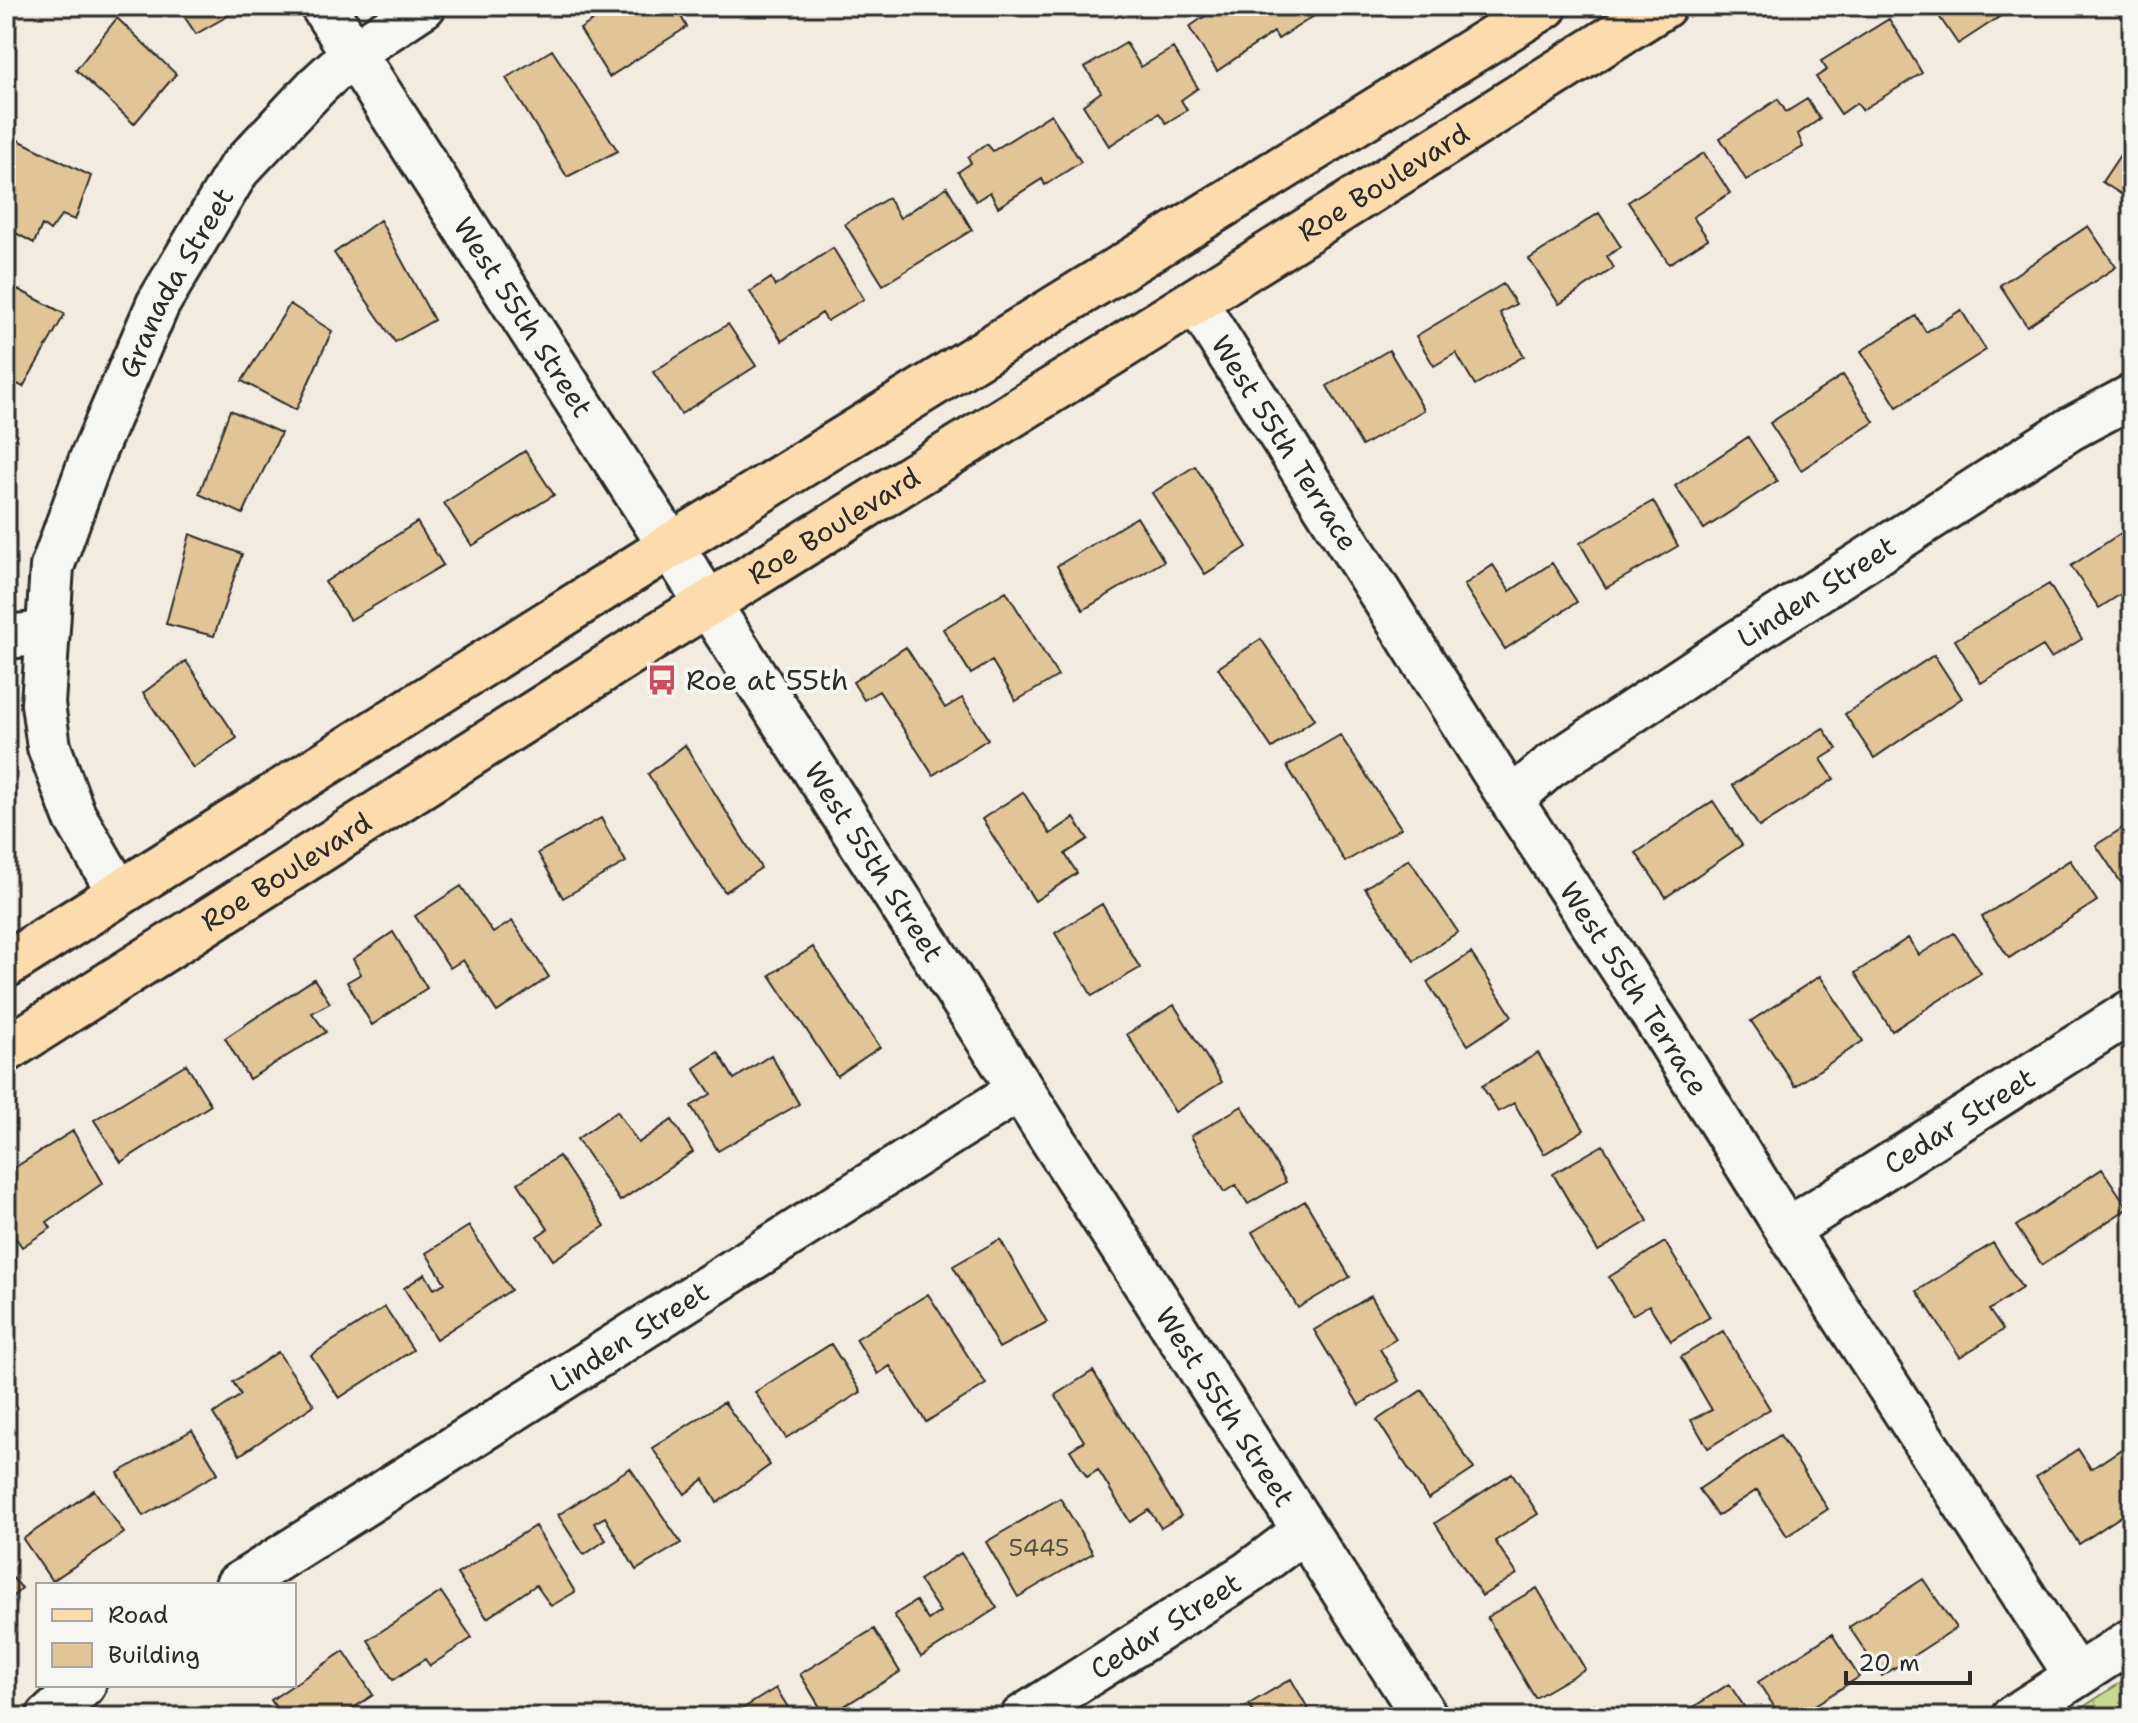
<svg xmlns="http://www.w3.org/2000/svg" width="2138" height="1723" viewBox="0 0 2138 1723" font-family="'Shantell Sans',sans-serif">
	<style>
		.park { fill: url(#park-crowns); stroke: #7a825c; stroke-width: 2 }
		.building { fill: #e1c596; stroke: #2b2b2b; stroke-width: 2 }
		.lines { fill: none; stroke-linecap: round; stroke-linejoin: round }
		.minor-casing { stroke: #2b2b2b; stroke-width: 48 }
		.tertiary-casing { stroke: #2b2b2b; stroke-width: 50 }
		.primary-casing { stroke: #2b2b2b; stroke-width: 50 }
		.minor { stroke: #f6f6f2; stroke-width: 42 }
		.tertiary { stroke: #f6f6f2; stroke-width: 44 }
		.primary { stroke: #fcdcac; stroke-width: 44 }
		.labels { text-anchor: middle; stroke-width: 8; stroke-linejoin: round; paint-order: stroke }
		.number-label { font-size: 24px; fill: #585246 }
		.street-label { font-size: 28px; fill: #2b2b2b; stroke: #f6f6f2 }
		.poi-label { font-size: 28px; fill: #2b2b2b; stroke: #f6f6f2; text-anchor: start }
	</style>
	<defs>
		<pattern id="park-crowns" width="20" height="18" patternUnits="userSpaceOnUse" patternTransform="scale(2)"><rect width="20" height="18" fill="#c8da8e"/><path d="M2 6a3 3 0 1 1 6 0M12 15a3 3 0 1 1 6 0" fill="none" stroke="#acbb7b"/></pattern>
	</defs>
	<rect width="100%" height="100%" fill="#f2ece0"/>
	<filter id="ink" filterUnits="userSpaceOnUse"><feTurbulence type="fractalNoise" baseFrequency=".0125" numOctaves="2"/><feDisplacementMap in="SourceGraphic" scale="16" xChannelSelector="R" yChannelSelector="G"/><feConvolveMatrix kernelMatrix="1 2 1 2 8 2 1 2 1" color-interpolation-filters="sRGB"/></filter>
	<g filter="url(#ink)">
		<path class="park" d="M2132,1675v42h-64z"/>
		<path class="building" d="M177,6h59l2,4 -42,24z
			M615,6h60l12,21 -78,50 -29,-48z
			M1220,6h88l6,10 -36,23 -4,-7 -57,39 -28,-44z
			M1932,6h84l-58,38z
			M117,18l59,56 -42,50 -58,-54z
			M1889,19l33,54 -60,37 -5,-7 -16,11 -25,-37 11,-7 -6,-9z
			M1126,43l15,24 32,-19 25,40 -17,12 6,10 -21,13 -7,-10 -50,33 -26,-41 18,-13 -16,-25z
			M552,50l66,101 -51,26 -61,-99z
			M1778,99l8,13 21,-13 13,20 -22,15 5,13 -57,33 -26,-42z
			M1051,114l30,48 -36,23 -3,-6 -44,28 -8,-15 -14,9 -18,-29 13,-9 -3,-6 19,-13 6,7z
			M8,135l83,41 -16,44 -13,-5 -12,16 -8,-6 -8,18 -28,-15v-89z
			M2132,137v64l-30,-19z
			M1704,153l26,40 -37,24 15,22 -39,25 -41,-62z
			M947,187l25,43 -89,55 -38,-61 43,-26 12,20z
			M1599,213l22,34 -14,9 7,12 -55,36 -30,-45z
			M380,220l54,100 -39,22 -61,-89z
			M2088,226l28,41 -89,59 -27,-41z
			M833,248l31,51 -37,22 -5,-8 -40,28 -32,-49 21,-14 4,8z
			M6,283l59,31 -42,73 -17,-9z
			M1503,284l13,20 -16,9 24,43 -49,29 -19,-32 -22,13 -18,-30z
			M290,304l42,27 -36,79 -54,-29z
			M1961,310l25,40 -89,57 -36,-56 55,-35 10,16z
			M728,324l28,42 -75,48 -28,-42z
			M1389,350l35,60 -62,36 -35,-60z
			M1843,375l31,47 -73,48 -31,-47z
			M230,410l51,23 -38,81 -44,-20z
			M1748,437l29,44 -73,48 -29,-43z
			M525,451l29,44 -82,51 -28,-43z
			M1195,466l52,81 -42,27 -53,-81z
			M1653,501l25,45 -72,42 -26,-45z
			M2132,511v76l-33,21 -28,-42 59,-39 -6,-11z
			M1137,517l27,44 -81,49 -26,-44z
			M417,522l26,43 -93,55 -25,-38z
			M190,534l52,20 -28,82 -48,-12z
			M1552,563l25,39 -72,47 -41,-64 29,-20 17,26z
			M2049,584l33,55 -31,19 -8,-12 -62,37 -26,-43z
			M1006,591l52,85 -42,25 -24,-40 -21,13 -28,-45z
			M1261,639l54,80 -43,29 -54,-80z
			M906,647l39,61 17,-10 26,41 -55,36 -54,-84 -15,9 -11,-18z
			M1934,655l28,43 -88,60 -29,-44z
			M186,661l51,77 -44,30 -50,-75z
			M1823,728l14,21 -16,10 13,20 -75,48 -26,-42z
			M1340,735l61,93 -56,34 -58,-96z
			M685,745l76,123 -36,24 -77,-118z
			M1023,792l27,42 24,-16 14,21 -23,15 12,19 -42,28 -53,-82z
			M1713,801l29,44 -76,52 -30,-44z
			M601,818l25,44 -63,36 -25,-45z
			M2132,822v55l-10,7 -26,-39z
			M1409,859l49,73 -44,29 -49,-73z
			M2070,860l27,41 -88,57 -27,-41z
			M461,886l32,47 19,-12 37,56 -52,35 -34,-52 -13,8 -35,-52z
			M1102,904l38,64 -48,28 -37,-63z
			M393,932l34,56 -55,37 -25,-43 14,-8 -8,-15z
			M1954,933l27,40 -89,58 -37,-58 53,-35 11,17z
			M813,947l67,100 -43,29 -67,-101z
			M1471,953l41,63 -44,29 -41,-63z
			M1820,976l43,65 -68,45 -44,-65z
			M314,979l16,24 -18,10 14,19 -77,47 -24,-41z
			M1174,1005l48,77 -47,30 -48,-78z
			M718,1052l16,27 37,-24 28,49 -81,47 -27,-45 20,-12 -17,-26z
			M1538,1053l46,77 -40,24 -30,-51 -16,9 -16,-26z
			M186,1064l25,41 -90,57 -27,-42z
			M1242,1106l44,76 -38,22 -12,-19 -12,7 -33,-56z
			M617,1111l21,32 34,-23 21,32 -73,49 -43,-62z
			M73,1131l30,52 -56,39 4,6 -29,19 -16,-23v-51z
			M1603,1145l45,76 -50,30 -45,-77z
			M559,1156l46,70 -52,34 -16,-24 11,-7 -30,-46z
			M2102,1169l26,39 -86,57 -26,-39z
			M1305,1201l45,76 -52,31 -46,-76z
			M469,1226l42,64 -75,49 -32,-51 21,-14 9,15 11,-6 -19,-30z
			M1000,1239l47,83 -48,26 -46,-82z
			M1665,1242l45,75 -39,24 -22,-36 -17,10 -23,-38z
			M1993,1243l29,45 -33,22 14,20 -43,27 -43,-66z
			M928,1294l58,90 -60,38 -36,-56 -12,8 -22,-35z
			M1371,1296l25,43 -16,10 19,32 -40,24 -45,-75z
			M385,1307l28,43 -74,48 -28,-43z
			M1723,1331l47,78 -62,39 -17,-28 21,-10 -31,-53z
			M831,1344l30,48 -75,46 -31,-46z
			M278,1352l36,53 -74,50 -27,-41 28,-19 -8,-13z
			M1093,1371l88,145 -20,12 -12,-18 -19,12 -32,-52 -11,7 -17,-27 14,-9 -29,-46z
			M1422,1390l52,79 -46,30 -51,-79z
			M724,1402l46,63 -53,38 -13,-24 -19,15 -33,-46z
			M192,1430l26,43 -75,43 -25,-43z
			M1780,1435l48,74 -41,27 -30,-46 -40,26 -18,-27z
			M2123,1448l9,14v47l-53,35 -43,-67 42,-28 13,20z
			M630,1468l51,75 -45,27 -31,-53 -11,6 12,17 -22,15 -26,-40z
			M1512,1473l26,41 -43,27 22,33 -35,22 -47,-73z
			M94,1490l30,43 -72,48 -29,-42z
			M1060,1498l33,55 -75,44 -32,-55z
			M535,1526l40,66 -24,14 -15,-21 -49,33 -30,-44z
			M961,1553l36,55 -76,49 -27,-42 22,-14 12,19 12,-8 -21,-32z
			M6,1571l16,17 -16,15z
			M1923,1579l33,49 -74,48 -33,-49z
			M1537,1588l48,81 -50,29 -48,-81z
			M441,1592l31,46 -42,28 -5,-7 -32,21 -25,-40z
			M874,1629l26,43 -74,45 -26,-43z
			M1832,1634l27,43 -63,40h-15l-23,-35z
			M344,1651l29,44 -33,22h-58l-11,-17z
			M1291,1679l22,38h-57l-7,-13z
			M1729,1684l22,33h-73z
			M776,1688l18,29h-65z
			M1594,1704l8,13h-28z"/>
		<g class="lines">
			<g class="minor-casing">
				<g id="minor">
					<path id="s1" d="M1195,301l316,499 152,231 124,199 289,446"/>
					<path d="M6,637l40,-4"/>
					<path id="s2" d="M1511,800l38,-33 178,-118 343,-220 62,-33"/>
					<path id="s3" d="M119,893l-45,-78 -25,-68 -6,-43 9,-137 39,-108 67,-155 80,-134 79,-84 36,-33 71,-47"/>
					<path id="s4" d="M1787,1230l345,-219"/>
					<path id="s5" d="M237,1585l782,-495"/>
					<path d="M48,1717l36,-32"/>
					<path id="s6" d="M1022,1717l226,-144 57,-43"/>
					<path d="M2013,1717l119,-77"/>
				</g>
			</g>
			<g class="tertiary-casing">
				<g id="tertiary">
					<path id="s7" d="M323,6l1102,1711"/>
				</g>
			</g>
			<g class="primary-casing">
				<g id="primary">
					<path d="M6,965l666,-420 873,-539"/>
					<path id="s8" d="M6,1050l650,-414 539,-335 468,-295"/>
				</g>
			</g>
			<use href="#minor" class="minor"/>
			<use href="#tertiary" class="tertiary"/>
			<use href="#primary" class="primary"/>
		</g>
	</g>
	<defs>
		<g id="bus-bare" transform="scale(2.4)"><path d="M-5-6H5V4H4V6H2V4H-2V6H-4V4H-5ZM-3.5-4V0h7V-4ZM-3.5 1.2v1.5H-2V1.2ZM2 1.2v1.5H3.5V1.2Z" fill="#d1495b" stroke="#f6f6f2" stroke-width="2.5" paint-order="stroke"/></g>
	</defs>
	<g fill-rule="evenodd">
		<use href="#bus-bare" x="662" y="680"/>
	</g>
	<g class="labels">
		<g class="number-label">
			<text x="1039" y="1556">5445</text>
		</g>
		<g class="street-label">
			<text dy="10" stroke="none"><textPath href="#s8" startOffset="1628">Roe Boulevard</textPath></text>
			<text dy="10" stroke="none"><textPath href="#s3" startOffset="654">Granada Street</textPath></text>
			<text dy="10" stroke="none"><textPath href="#s7" startOffset="370">West 55th Street</textPath></text>
			<text dy="10" stroke="none"><textPath href="#s1" startOffset="168">West 55th Terrace</textPath></text>
			<text dy="10" stroke="none"><textPath href="#s8" startOffset="980">Roe Boulevard</textPath></text>
			<text dy="10" stroke="none"><textPath href="#s2" startOffset="370">Linden Street</textPath></text>
			<text dy="10" stroke="none"><textPath href="#s7" startOffset="1018">West 55th Street</textPath></text>
			<text dy="10" stroke="none"><textPath href="#s8" startOffset="332">Roe Boulevard</textPath></text>
			<text dy="10" stroke="none"><textPath href="#s1" startOffset="816">West 55th Terrace</textPath></text>
			<text dy="10" stroke="none"><textPath href="#s4" startOffset="204">Cedar Street</textPath></text>
			<text dy="10" stroke="none"><textPath href="#s5" startOffset="464">Linden Street</textPath></text>
			<text dy="10" stroke="none"><textPath href="#s7" startOffset="1666">West 55th Street</textPath></text>
			<text dy="10" stroke="none"><textPath href="#s6" startOffset="170">Cedar Street</textPath></text>
		</g>
		<g class="poi-label">
			<text x="686" y="690">Roe at 55th</text>
		</g>
	</g>
	<rect width="2138" height="1723" fill="none" stroke="#f6f6f2" stroke-width="32"/>
	<rect x="16" y="16" width="2106" height="1691" fill="none" stroke="#2b2b2b" stroke-width="3" filter="url(#ink)"/>
	<rect x="36" y="1583" width="260" height="104" fill="#f6f6f2" stroke="#a5a5a2" stroke-width="2"/>
	<rect x="52" y="1609" width="40" height="12" fill="#fcdcac" stroke="#a5a5a2" stroke-width="2"/>
	<text x="108" y="1623" font-size="24" fill="#2b2b2b">Road</text>
	<rect x="52" y="1643" width="40" height="24" fill="#e1c596" stroke="#a5a5a2" stroke-width="2"/>
	<text x="108" y="1663" font-size="24" fill="#2b2b2b">Building</text>
	<path d="M1846 1671v12h124v-12" fill="none" stroke="#2b2b2b" stroke-width="4"/>
	<text x="1858" y="1671" font-size="24" fill="#2b2b2b" stroke="#f6f6f2" stroke-width="6" paint-order="stroke">20 m</text>
</svg>
